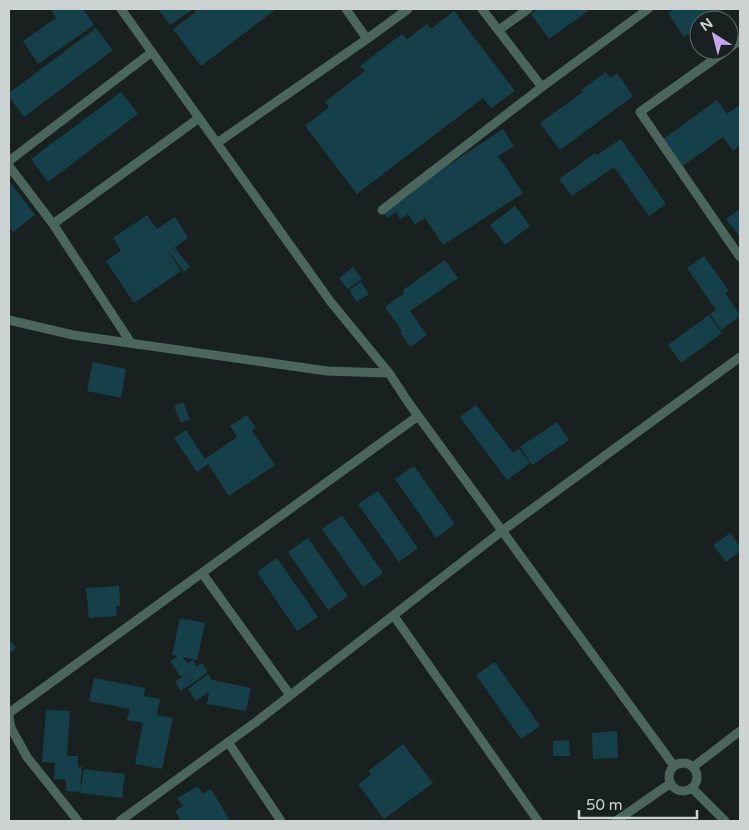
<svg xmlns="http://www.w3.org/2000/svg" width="749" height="830" viewBox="0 0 749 830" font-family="'Varela Round',sans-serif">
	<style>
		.building { fill: #164049 }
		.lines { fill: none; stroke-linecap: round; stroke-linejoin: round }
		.lane { stroke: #4b675d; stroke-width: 9 }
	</style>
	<rect width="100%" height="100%" fill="#192120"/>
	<path class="building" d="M50,9h33l11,16 -56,39 -15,-23 33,-23z
		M158,9h35l-23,16z
		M196,9h80l-75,57 -28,-37 23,-17 -2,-2z
		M538,9h53l-42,30 -18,-25z
		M674,9h50l-16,11h-9v7l-15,10 -16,-24z
		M454,11l61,80 -24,17 -8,-10 -126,96 -52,-68 24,-19 -4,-5 40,-31 -5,-5 42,-32 5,5 20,-15 4,5z
		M96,28l17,22 -89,67 -15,-20v-4z
		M606,72l4,6 7,-5 16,23 -73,54 -20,-27 43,-31 -2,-2z
		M121,92l17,22 -90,68 -17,-23z
		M717,100l10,14 13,-9v40l-7,6 -10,-14 -42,30 -19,-27z
		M503,129l11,17 -16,10 25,37 -80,52 -18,-27 -10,6 -7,-10 -8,5 -4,-7 -9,6 -6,-8z
		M621,139l45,65 -17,12 -35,-49 -42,29 -13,-17 36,-26 2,2z
		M9,181l26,34 -22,17 -4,-5z
		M515,206l15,20 -25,19 -15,-20z
		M740,209v28l-14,-18z
		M147,215l10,14 18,-12 13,21 -20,14 13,19 -47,32 -28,-42 15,-10 -8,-13z
		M175,248l15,19 -6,5 -15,-20z
		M704,256l25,35 -4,2 15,22v1l-19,14 -11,-16 6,-4 -29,-42z
		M445,260l13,18 -48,33 17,24 -17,12 -10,-15 2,-1 -17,-24 19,-14 -1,-3z
		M353,267l9,12 -14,10 -9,-11z
		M361,282l8,12 -12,8 -8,-12z
		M709,315l13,18 -41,30 -13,-18z
		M93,362l33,7 -5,29 -34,-7z
		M183,402l7,17 -9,4 -7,-17z
		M476,405l37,48 6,-4 11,14 -23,17 -47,-63z
		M247,415l9,13 -4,3 23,34 -46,31 -21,-32 -11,8 -23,-34 12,-8 19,29 32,-22 -7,-11z
		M557,422l12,18 -37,25 -12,-18z
		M414,466l41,58 -19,14 -41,-59z
		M378,491l40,57 -19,14 -41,-58z
		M342,515l41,58 -20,14 -41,-58z
		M730,533l10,14v4l-14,11 -13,-17z
		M308,538l40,58 -20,14 -40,-58z
		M277,558l41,59 -21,14 -40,-59z
		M119,586l1,20h-4l1,10 -28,2 -3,-30z
		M180,618l25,5 -8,37 -14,-3 4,6 6,-3 4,7 5,-4 6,9 -27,19 -6,-9 20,-14 -14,9 -11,-16 8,-5 -6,-1z
		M9,639l7,9 -7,6z
		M495,662l45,64 -19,13 -45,-64z
		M208,674l4,6 39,8 -5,23 -39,-7 2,-12 -13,9 -8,-12z
		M94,678l51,10 -1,8 16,3 -3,16 16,3 -11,51 -27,-5 8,-41 -16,-3 3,-11 -41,-8z
		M46,710l24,1 -3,45h11v11h4l-2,25 -14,-1v-11l-12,-1 1,-16 -13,-1z
		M617,731l1,27 -25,1 -1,-26z
		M569,740l1,16h-17v-15z
		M403,744l30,39 -49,36 -26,-35 13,-9 -3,-4z
		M84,769l41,5 -3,24 -42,-5z
		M198,786l5,8 8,-5 19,32h-49l-6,-10 8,-5 -6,-8z"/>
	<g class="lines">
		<path class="lane" d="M121,9l209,292 59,72
			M346,9l21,30
			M482,9l60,78
			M499,30l29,-21
			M729,48l11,-8
			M727,50l-87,62 100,145
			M217,143l150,-104 41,-30
			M9,161l143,-109
			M9,166l44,58 78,119
			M382,210l160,-123 106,-78
			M53,224l146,-106
			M9,320l64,15 254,36 62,2 19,29 266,364
			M202,573l88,122
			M394,616l144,205
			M9,713l409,-297
			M9,717l2,11 16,29 51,64
			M228,742l53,79
			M669 777a14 14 0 1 1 28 0a14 14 0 1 1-28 0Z
			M693,767l47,-36
			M692,788l33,33
			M120,821l136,-99 246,-191 238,-174
			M616,821l55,-38"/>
	</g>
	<rect width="749" height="830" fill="none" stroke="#cdd2d2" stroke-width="20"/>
	<g transform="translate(714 35) rotate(324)"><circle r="24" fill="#192120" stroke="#616867"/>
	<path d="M0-4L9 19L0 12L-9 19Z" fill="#c7a6ef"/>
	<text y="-8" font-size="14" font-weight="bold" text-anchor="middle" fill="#cdd2d2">N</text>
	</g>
	<path d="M579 810v8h118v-8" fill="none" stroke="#cdd2d2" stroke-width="2.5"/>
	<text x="586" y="810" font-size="15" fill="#cdd2d2" stroke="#192120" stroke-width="4" paint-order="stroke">50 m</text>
</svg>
